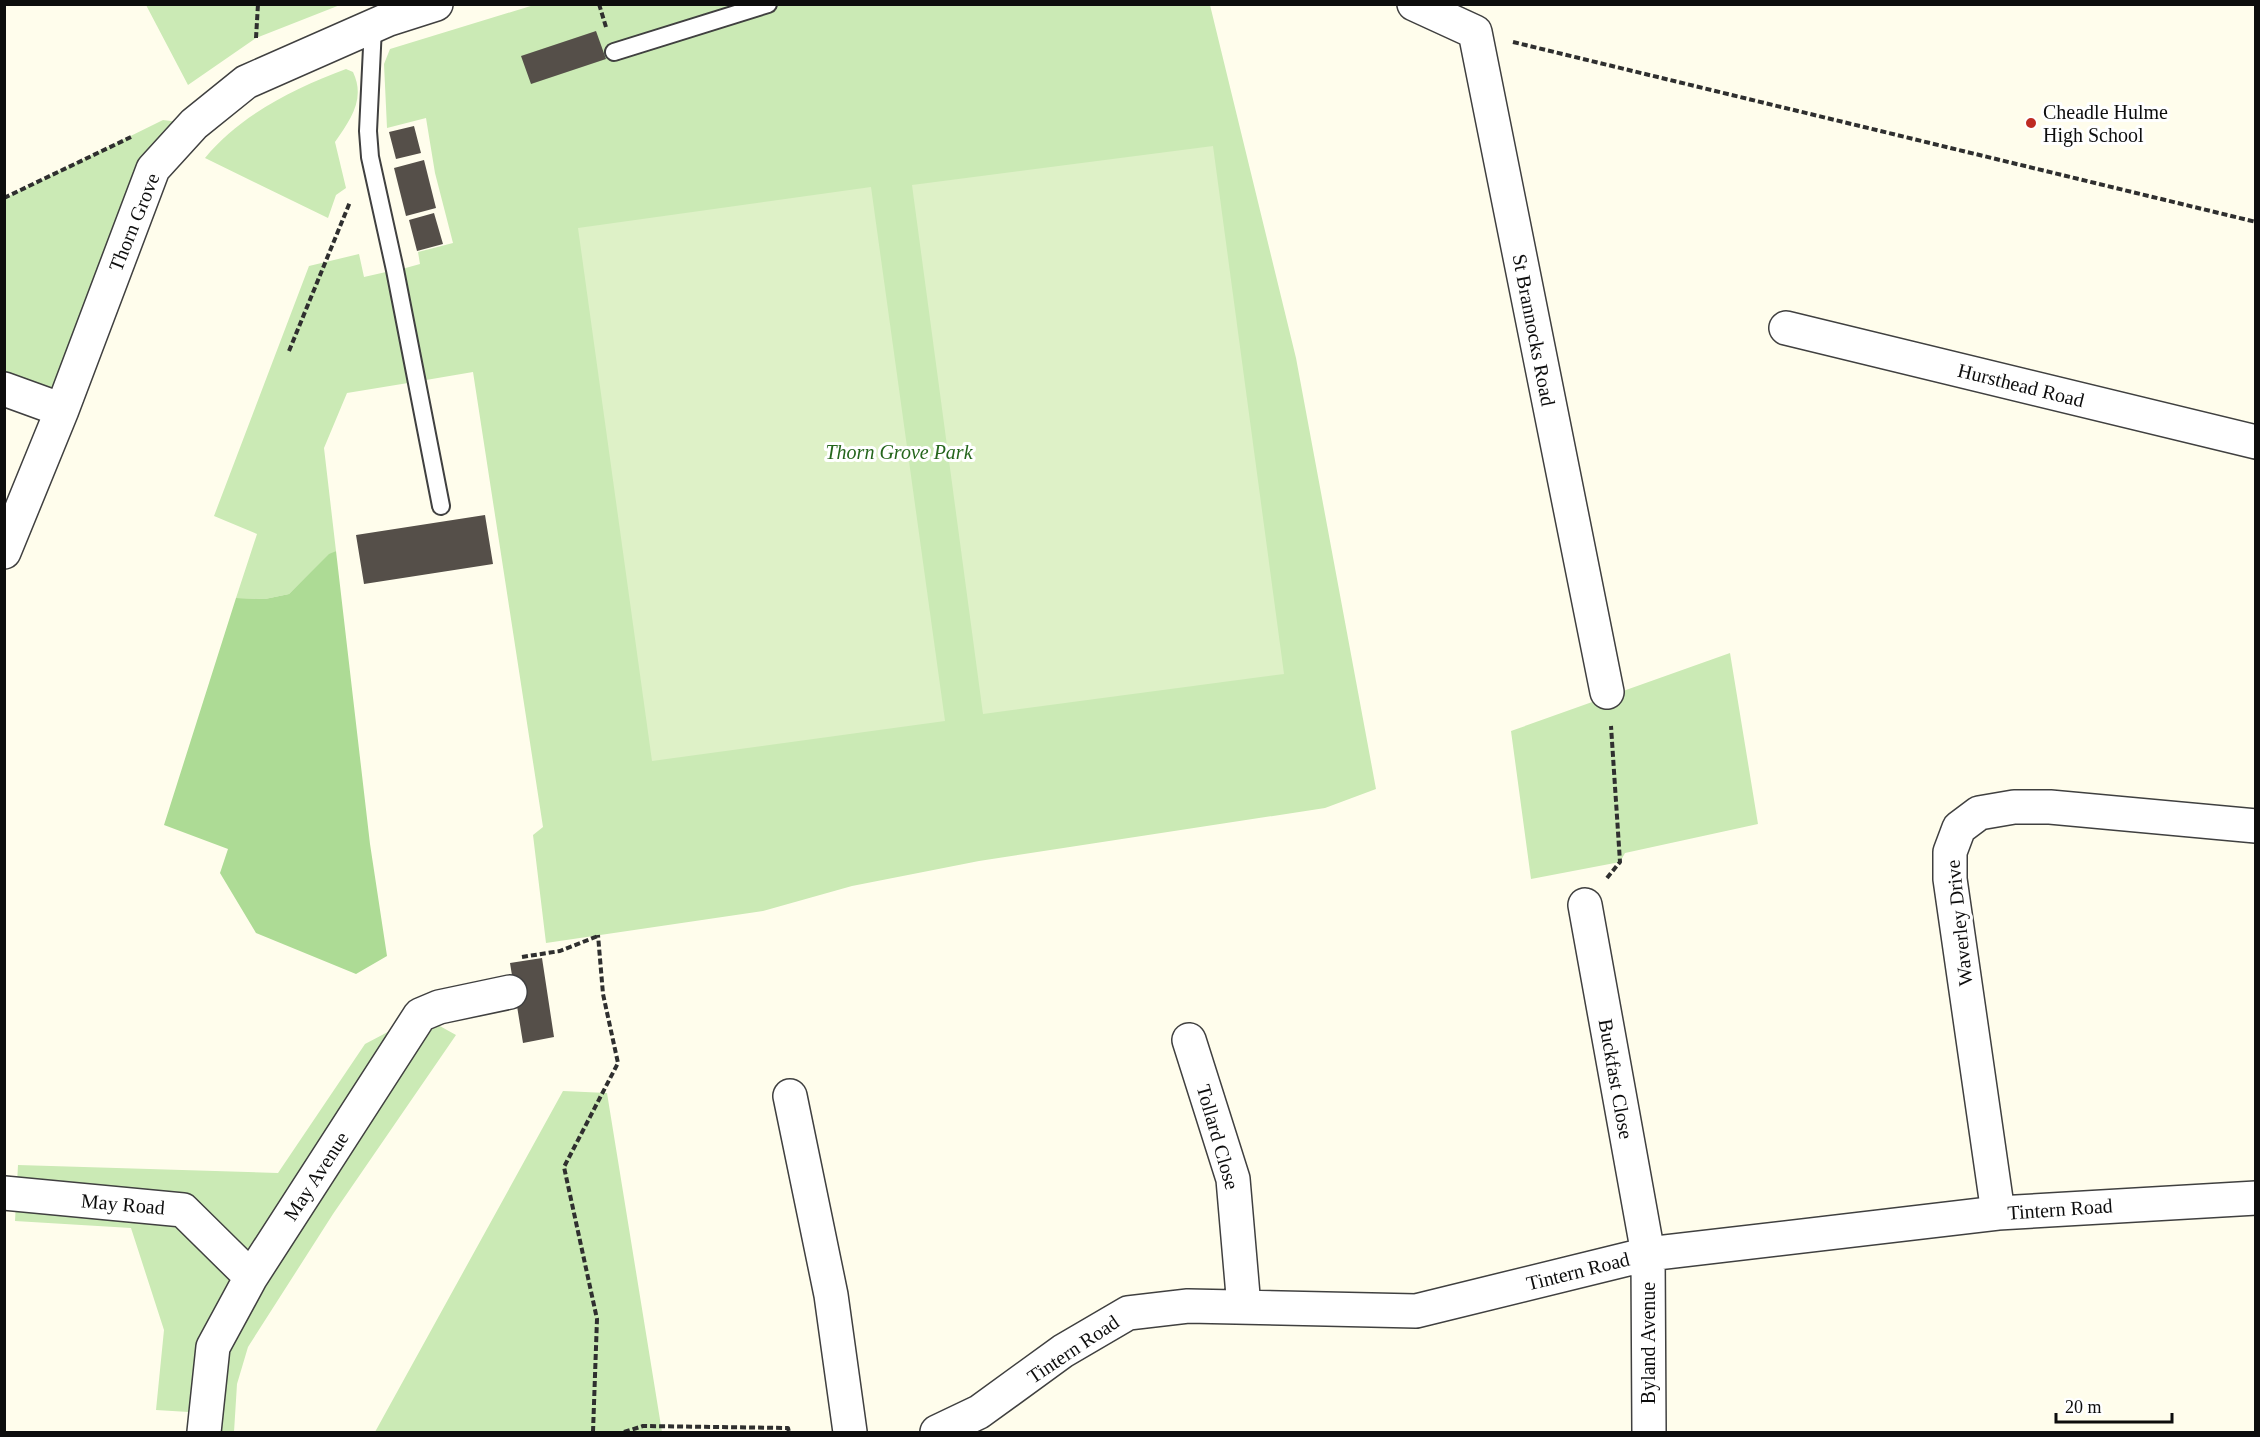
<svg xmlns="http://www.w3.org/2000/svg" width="2260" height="1437" viewBox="0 0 2260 1437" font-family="Georgia,serif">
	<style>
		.green { fill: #cbeab5 }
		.forest { fill: #addb95 }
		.pitch { fill: #def1c7 }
		.building { fill: #554f49 }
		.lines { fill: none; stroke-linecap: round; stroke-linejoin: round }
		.lane-casing { stroke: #404040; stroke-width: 20 }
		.street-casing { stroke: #404040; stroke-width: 36 }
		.path { stroke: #2f2f2f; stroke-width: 4; stroke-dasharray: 6 3; stroke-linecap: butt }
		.lane { stroke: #fff; stroke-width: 16 }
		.street { stroke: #fff; stroke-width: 33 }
		.poi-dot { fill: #be2b23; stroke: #fff; stroke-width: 2 }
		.labels { text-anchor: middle; stroke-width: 6; stroke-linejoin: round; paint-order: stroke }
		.poi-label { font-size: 20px; fill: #0d0d0d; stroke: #fff; text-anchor: start }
		.street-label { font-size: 20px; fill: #0d0d0d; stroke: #fff }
		.park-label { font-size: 20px; font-style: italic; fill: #24651c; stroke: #fff }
	</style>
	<rect width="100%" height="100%" fill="#fffdec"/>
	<path class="green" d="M146,5h194l-84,33 -68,47z
		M534,5h676l86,353 80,431 -51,19 -346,53 -127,25 -89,25 -217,32 -13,-108 10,-8 -70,-455 -47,8 -24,-111 18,-5 -2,-12 35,-9 -18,-70 -9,-55 -39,10 -3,-64 6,-15z
		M346,69l7,3c13,27 -3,48 -18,70l11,46 -10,7 -8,23 -123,-60c35,-43 90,-70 141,-89z
		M163,120l31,4 -41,45 -91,241 -57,-21v-191z
		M359,254l5,23 22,-5 22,111 -61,10 -23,55 12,103 -7,4 -40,39 -24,5 -29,-1 21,-64 -43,-18 95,-250z
		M1730,653l28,171 -133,29 -5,9 -89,17 -20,-148z
		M420,1015l36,20 -123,179 -85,133 -11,37 -3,48h-30l1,-19 -49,-3 8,-80 -33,-102 -116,-7 3,-56 260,8 87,-129z
		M563,1091l44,2 55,339h-287z"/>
	<path class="forest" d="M336,551l34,293 17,112 -31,18 -100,-41 -36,-60 8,-24 -64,-24 72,-227 29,1 24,-5 40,-40z"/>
	<path class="pitch" d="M1213,146l71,528 -301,40 -71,-529z
		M871,187l74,534 -293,40 -74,-533z"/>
	<path class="building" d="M596,31l10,28 -75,25 -10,-28z
		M414,126l7,27 -25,6 -7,-27z
		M424,160l12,48 -30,8 -12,-48z
		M434,213l9,31 -26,7 -8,-31z
		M485,515l8,49 -129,20 -8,-49z
		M542,958l12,79 -31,6 -13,-80z"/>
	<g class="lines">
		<g class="lane-casing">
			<path id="lane" d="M373,27l-5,104 2,26 25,113 46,236
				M614,52l154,-48"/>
		</g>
		<g class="street-casing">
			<path id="street" d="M1414,4l61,28 132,660
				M1786,328l470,114
				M4,389l58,21
				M4,552l58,-142 91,-241 41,-45 52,-42 143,-63 47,-15
				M1585,905l63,349 1,178
				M1189,1040l44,139 11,128
				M790,1096l41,199 19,137
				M4,1193l179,17 68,67
				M1998,1213l-48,-334v-27l9,-24 20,-15 35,-6h36l206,19
				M204,1432l9,-85 38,-70 169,-262 19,-8 71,-15
				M937,1432l42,-20 84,-61 65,-38 60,-7 228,5 232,-57 350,-41 258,-15"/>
		</g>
		<path class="path" d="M599,4l7,23
			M256,38l2,-34
			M1513,42l743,180
			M4,198l127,-61
			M289,351l61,-149
			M1607,878l13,-16 -9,-136
			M522,957l38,-6 38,-15
			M593,1432l4,-113 -33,-152 54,-104 -15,-69 -5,-59
			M624,1432l19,-6 145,2 1,4"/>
		<use href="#lane" class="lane"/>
		<use href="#street" class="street"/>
	</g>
	<circle class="poi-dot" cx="2031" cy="123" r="6"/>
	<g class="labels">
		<g class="poi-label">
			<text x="2043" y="119">Cheadle Hulme<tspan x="2043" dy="23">High School</tspan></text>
		</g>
		<g class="street-label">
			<text transform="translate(134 222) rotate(-68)" y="7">Thorn Grove</text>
			<text transform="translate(1534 330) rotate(79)" y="7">St Brannocks Road</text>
			<text transform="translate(2021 385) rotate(14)" y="7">Hursthead Road</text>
			<text transform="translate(1959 923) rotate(-96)" y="7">Waverley Drive</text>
			<text transform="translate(1616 1079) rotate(80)" y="7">Buckfast Close</text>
			<text transform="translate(1218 1137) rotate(74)" y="7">Tollard Close</text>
			<text transform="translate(316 1176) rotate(-57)" y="7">May Avenue</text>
			<text transform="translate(123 1204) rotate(5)" y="7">May Road</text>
			<text transform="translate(2060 1209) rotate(-4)" y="7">Tintern Road</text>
			<text transform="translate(1578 1271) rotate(-14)" y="7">Tintern Road</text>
			<text transform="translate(1648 1343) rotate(-90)" y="7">Byland Avenue</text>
			<text transform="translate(1073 1349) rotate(-34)" y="7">Tintern Road</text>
		</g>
		<g class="park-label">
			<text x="899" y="459">Thorn Grove Park</text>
		</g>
	</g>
	<rect width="2260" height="1437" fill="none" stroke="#0d0d0d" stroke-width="12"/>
	<path d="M2056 1413v9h116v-9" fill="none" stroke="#0d0d0d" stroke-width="3"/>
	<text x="2065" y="1413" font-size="18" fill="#0d0d0d" stroke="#ffffff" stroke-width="4.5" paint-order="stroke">20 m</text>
</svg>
